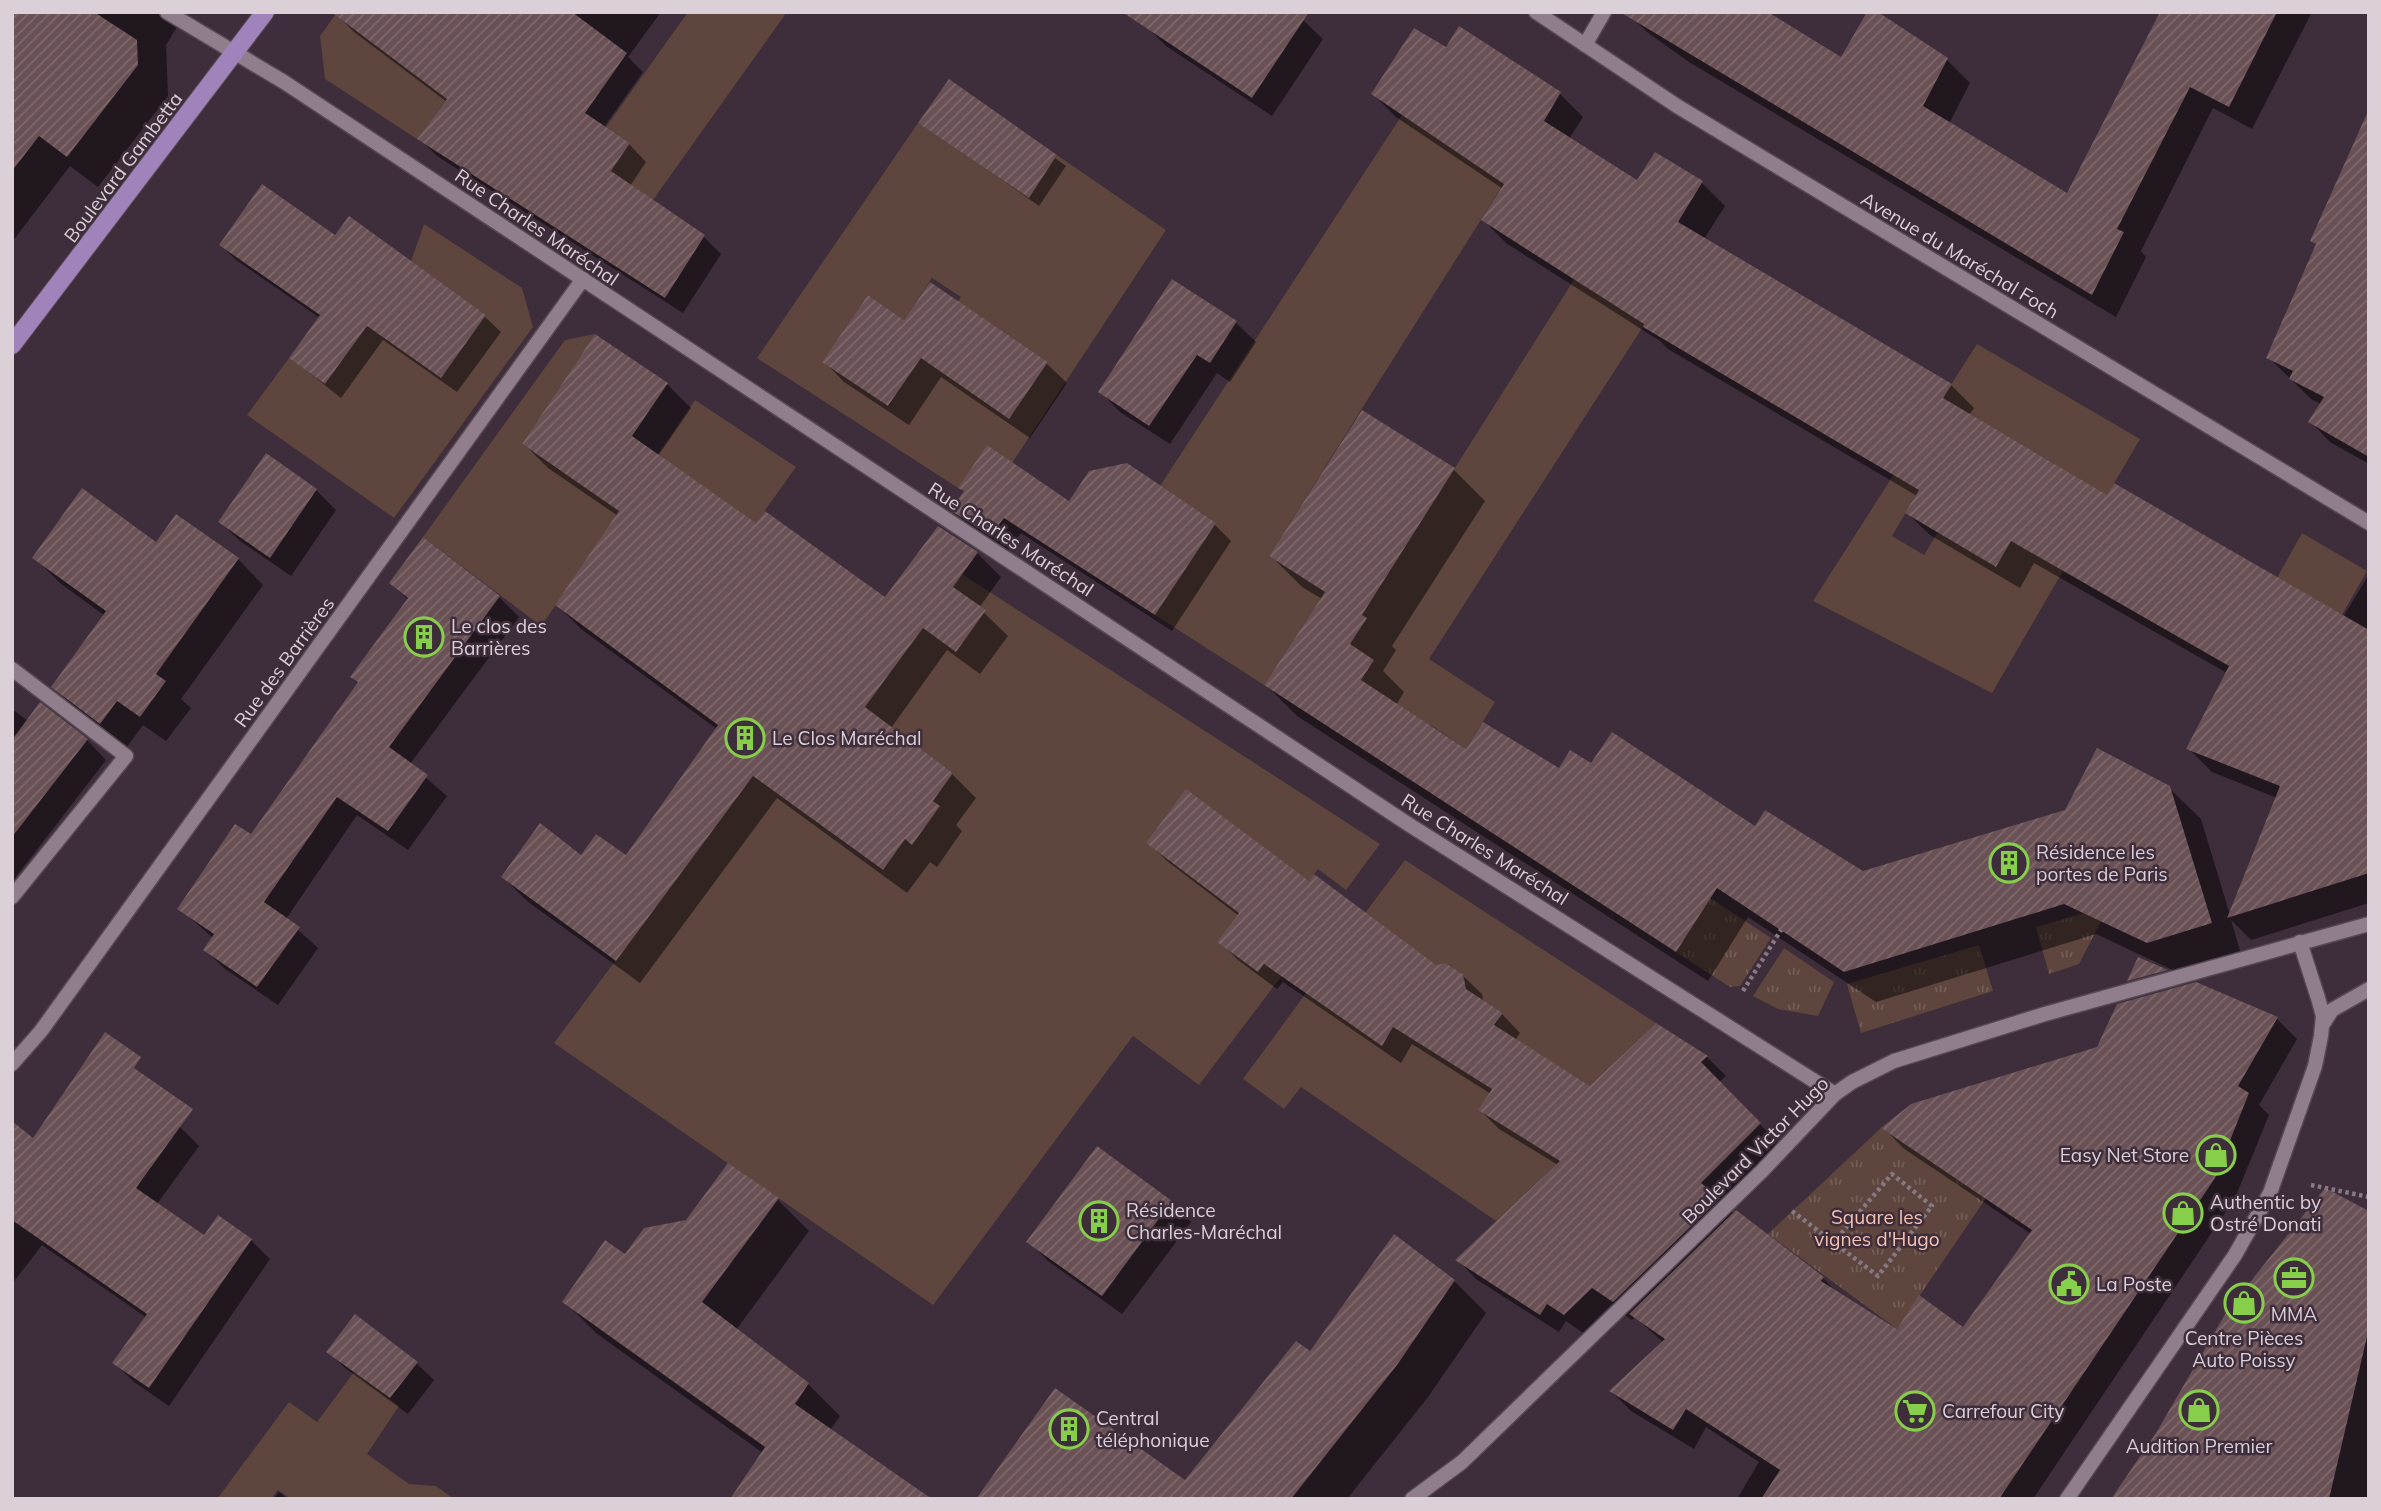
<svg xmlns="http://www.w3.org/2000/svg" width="2381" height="1511" viewBox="0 0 2381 1511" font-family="Mulish,sans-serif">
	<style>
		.grass { fill: url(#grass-tufts) }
		.garden { fill: #5e453d; fill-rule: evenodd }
		.shadow { fill: #0007 }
		.building { fill: url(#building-hatch) }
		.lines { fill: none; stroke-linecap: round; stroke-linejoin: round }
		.service-casing { stroke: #574954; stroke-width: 17 }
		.minor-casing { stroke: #574954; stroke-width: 17 }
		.tertiary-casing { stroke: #574954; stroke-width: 17 }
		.primary-casing { stroke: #574954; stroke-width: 20 }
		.path { stroke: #877984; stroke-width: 4.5; stroke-dasharray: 3.5 3.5; stroke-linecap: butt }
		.service { stroke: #917e8c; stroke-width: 14 }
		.minor { stroke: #917e8c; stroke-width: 14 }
		.tertiary { stroke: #917e8c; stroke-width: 14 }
		.primary { stroke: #a183bb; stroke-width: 18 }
		.labels { text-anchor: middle; stroke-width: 5; stroke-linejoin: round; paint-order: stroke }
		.street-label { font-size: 19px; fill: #dbd0d8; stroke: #3e2d3a }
		.poi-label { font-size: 19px; fill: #dbd0d8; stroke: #3e2d3a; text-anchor: start }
		.park-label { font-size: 19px; fill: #f7c2b2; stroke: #3e2d3a }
	</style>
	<defs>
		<pattern id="grass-tufts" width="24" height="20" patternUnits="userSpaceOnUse" patternTransform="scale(1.75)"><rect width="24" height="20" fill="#5e453d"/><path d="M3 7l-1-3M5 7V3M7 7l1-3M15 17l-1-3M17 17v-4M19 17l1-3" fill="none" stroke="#745f58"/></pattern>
		<pattern id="building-hatch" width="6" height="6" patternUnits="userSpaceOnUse" patternTransform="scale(1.75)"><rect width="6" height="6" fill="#695155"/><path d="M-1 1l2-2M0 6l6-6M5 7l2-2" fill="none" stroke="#7e696d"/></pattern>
	</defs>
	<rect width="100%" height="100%" fill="#3e2d3a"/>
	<path class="grass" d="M1710,898l61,40 -31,48 -10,1 -54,-35z
		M2109,906l-30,58 -30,10 -13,-47z
		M1979,945l14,46 -132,42 -14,-49z
		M1784,948l50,34 -16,34 -40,-7 -25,-13z
		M1881,1128l105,70 -89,131 -129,-95z"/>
	<path class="garden" d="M437,12l31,58 -51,69 -92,-60 -5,-43 15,-21 64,48z
		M688,12h99l-134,188 -42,-29 19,-28 -24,-16z
		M1415,95l103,66 -249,395 56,36 -61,93 -109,-70 45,-68 10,-28 -50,-33z
		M918,123l111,75 28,-43 109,75 -154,233 -54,25 -201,-130zM932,278l29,19 -72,109 -66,-44 45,-67 36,25zM990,323l58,39 -39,57 -58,-40z
		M1618,210l75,39 -264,410 66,43 -29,47 -35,-24 -32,48 -69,-45 44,-68 -54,-35 37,9 9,-15 -4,-4z
		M424,224l98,64 11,39 -139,191 -147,-103 42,-57 37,25 41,-57 74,52 45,-63 -75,-54z
		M595,334l-73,110 38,27 95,-13 40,-58 101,67 -50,70 -174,45 -31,44 -118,-89 142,-197z
		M1977,344l163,95 -148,254 -179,-92zM1965,411l91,54 -60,102 -58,-35 -14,23 -32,-19z
		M2302,533l65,38 -62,109 -28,-102z
		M962,574l418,270 -34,46 -28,-21 -9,12 -31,-21 -60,82 40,30 18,-23 17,12 -94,124 -66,-49 -200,269 -379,-262 199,-267 129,94 23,-31 7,5 27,-37 -6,-6 20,-28 -36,-27 -83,4z
		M1405,860l251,163 -36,34 -1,47 -125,-78 9,-13 -37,-24 -3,-15 -18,-11 -9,2 -77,-44z
		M1306,993l76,52 11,-18 99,62 -13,21 81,51 -64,60 -195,-134 -17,22 -41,-30z
		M354,1372l45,34 -32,48 42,30 27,2 18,13h-163l-13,-9 -7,9h-54l72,-97 28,20z"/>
	<path class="shadow" d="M12,12h174l-20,33 2,51 -70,91 -28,-21 -58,76z
		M484,12h177l-33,45 15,15 -39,55 25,17 17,18 -16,24 74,51 17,17 -38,59 -246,-157 -18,-18 28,-36 -93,-70 -17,-17z
		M1627,12l215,47 105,1 23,23 -21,41 119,72 94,-184h150l-60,117 -39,-21 -72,143 5,6 -30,60 -427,-255 -42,-30z
		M1303,20l20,19 -51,77 -106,-70 -19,-19z
		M1459,29l101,65 23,23 -14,22 68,43 65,1 23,23 -21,33 247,146 23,23 -5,7 139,83 235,119 26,-43v329l-118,37 -20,-20 10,34 -62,19 -83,-39 -220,68 -128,-85 -40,64 -411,-265 -31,-31 56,-86 -20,-12 -31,-31 183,-86 31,31 -93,145 4,4 -13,21 21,21 -8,13 71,46 93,19 31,-4 272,107 306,-85 32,31 29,96 47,-117 -65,-26 -23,-23 38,-76 -193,-110 -14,25 -90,-53 -23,-22 10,-17 -249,-147 -8,-8 -154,-98 -23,-23 20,-31 -107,-72 -23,-23 73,-45z
		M949,82l117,84 -27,40 -118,-84z
		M349,218l136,99 16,15 -44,60 -74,-52 -42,58 -50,-40 29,-40 -84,-58 -15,-15 114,-8z
		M1173,281l63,42 20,19 -26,40 -13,-9 -47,71 -50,-32 -19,-20z
		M930,284l117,80 20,19 -37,55 -89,-61 -32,48 -65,-43 -19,-20 79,-40z
		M2369,324v140l-39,-22 -19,-20 10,-18 -10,-5 -43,-42z
		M667,384l24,24 -33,48 99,69 129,74 53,-71 38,25 24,24 -22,31 29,28 -28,38 -33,-24 -56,78 61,46 24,24 -20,27 6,6 -25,36 -7,-5 -23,31 -130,-95 -137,185 -113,-82 -24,-24 78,-20h45l91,-128 -136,-100 -24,-24 61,-89 -70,-48 -24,-24z
		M266,455l50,35 20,20 -45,66 -51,-35 -20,-19z
		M961,488l253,36 17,17 -59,90 -151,-98 -14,19 -38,-26 -17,-16 13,-18z
		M156,545l82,14 25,26 -82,114 10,9 -25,33 -23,-16 -17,23 -47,-36 -26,-26 52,-70 -45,-33 -26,-26z
		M391,583l108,14 20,20 -109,147 37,32 -39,54 -51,-35 -71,104 32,29 -40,57 -53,-36 -20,-19 8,-12 -34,-30 73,-71 107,-153 -7,-7 56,-77z
		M12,709l16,12 59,19 19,20 -94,122z
		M1149,843l160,40 127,84 26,8 20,19 1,8 19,12 18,19 -5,7 75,48 67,-63 50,32 19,19 -7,6 59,61 -57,58 13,13 89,64 15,16 59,37 66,-1 68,-96 -128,-86 -19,-20 215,-80 97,-64 81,35 20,20 -38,66 10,10 -34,83 -202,301h-296l22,-37 -53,-35 -12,22 -63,-38 -20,-20 52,-49 -28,-25 -3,3 -21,-15 -28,28 -17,-12 -7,11 -83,-53 -18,-19 100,-95 -59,-36 -19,-19 11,-16 -79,-50 -11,19 -118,-81 -6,7 -39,-29 -18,-18 19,-26 -72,-55z
		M87,1062l93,65 19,19 -42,58 47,33 47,3 19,19 -101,147 -35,-24 -19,-19 32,-45 -105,-73 -30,39v-139l21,-5z
		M777,1199l32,32 -73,99 72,54 32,32 -10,14 -67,23 -167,-120 -32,-32 61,-44z
		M1171,1202l20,20 -69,92 -74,-53 -19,-19z
		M2369,1213v286h-257z
		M1394,1237l60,44 32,32 -58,84 -81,102h-369l207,-16 126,-130z
		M328,1351l88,12 18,17 -26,34 -63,-46z
		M279,1492l9,7h-15z"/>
	<path class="building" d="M12,12h82l43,28 1,25 -71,92 -28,-21 -27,35z
		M331,12h241l55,41 -42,60 45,30 -19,28 94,64 -40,63 -248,-159 30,-40z
		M1122,12h187l-57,86z
		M1620,12h148l73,45 26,-45h11l70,46 -25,48 144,87 93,-181h117l-48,95 -39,-20 -73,142 7,3 -32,63z
		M1459,26l102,66 -17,29 93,59 18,-28 48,29 -25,41 274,162 -9,14 164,97 7,-12 255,147v243l-142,45 53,-132 -94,-37 43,-83 -218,-125 -15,26 -91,-54 14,-23 -276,-163 1,-3 -163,-104 23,-36 -133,-90 43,-66 32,19z
		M949,79l108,76 -28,43 -111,-75z
		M2369,109v348l-61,-35 16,-25 -35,-18 4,-8 -27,-13 50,-114 -6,-3z
		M262,184l73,51 14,-19 137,99 -45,63 -74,-52 -42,58 -36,-26 31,-43 -101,-70z
		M1172,279l65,42 -27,42 -13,-8 -48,71 -51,-34z
		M930,282l118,80 -39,57 -88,-61 -33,48 -66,-44 46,-67 36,25z
		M595,334l73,49 -36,53 124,87 9,-12 120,86 53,-71 40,26 -25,35 33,23 -30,42 -33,-24 -58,79 88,66 -20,28 7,5 -28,39 -7,-6 -22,31 -130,-94 -137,185 -115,-84 39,-54 41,32 15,-21 30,21 92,-130 -163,-120 64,-94 -97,-67z
		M1362,410l93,58 -93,147 5,3 -17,26 24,16 -13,20 105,69 17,-27 76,46 11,-18 21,13 21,-31 143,94 10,-16 98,61 202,-61 32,-62 73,38 42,137 -65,20 -83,-39 -220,68 -127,-84 -41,64 -412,-267 61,-93 -56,-36z
		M987,445l82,56 20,-30 38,-8 89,60 -61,92 -151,-97 -14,18 -40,-26 14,-19 -6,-3z
		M266,453l51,36 -47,69 -52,-36z
		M82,488l74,54 20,-28 63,44 -83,116 10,7 -26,36 -23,-16 -17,23 -49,-37 55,-76 -74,-53z
		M423,537l77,59 -111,151 39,28 -40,56 -51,-34 -73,105 36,25 -43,60 -54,-37 11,-16 -37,-25 58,-85 16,10 107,-152 -8,-5 58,-79 -19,-15z
		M40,702l48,37 -76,98v-97z
		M1186,789l123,92 5,-7 122,91 9,-2 18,11 3,15 37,24 -9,12 96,61 66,-63 52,33 -7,6 60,61 -60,60 19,15 -107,104 -21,-14 -28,27 -17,-11 -7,11 -85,-55 105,-99 -82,-51 14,-21 -99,-62 -11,19 -118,-82 -6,8 -41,-30 22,-29 -93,-70z
		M2138,957l30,13 -41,11z
		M2196,982l82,35 -40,69 11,7 -34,85 -216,321h-238l19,-29 -94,-61 -13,21 -64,-39 56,-52 -36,-25 107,-104 88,67 -3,4 76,48 22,-34 44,32 69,-97 -151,-102 30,-24 186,-57 20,-43z
		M105,1032l36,25 -7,11 59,41 -57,79 68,47 14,-20 34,24 -103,149 -37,-25 35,-49 -135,-94v-99l21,17z
		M1097,1146l75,55 -70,95 -76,-54z
		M728,1163l51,35 -77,104 107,81 -14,21 137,95h-202l35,-52 -203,-145 43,-62 20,14 19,-26 42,-8z
		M2325,1188l44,23v117l-40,171h-218l45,-66 71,-122z
		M1394,1234l61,46 -58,85 -106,134h-315l79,-111 130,92 111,-139 14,10z
		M355,1314l63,48 -28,36 -64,-46z"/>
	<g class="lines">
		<g class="service-casing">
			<path id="service" d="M1585,45l19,-33
				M12,669l114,87 -114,141"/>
		</g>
		<g class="minor-casing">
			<path id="minor" d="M167,12l117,70 1124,742 427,270
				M2323,1024l9,-14 37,-21
				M12,1064l29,-33 542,-752
				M1412,1499l50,-37 300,-291 73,-77 17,-12 42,-21 151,-47 324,-90
				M2067,1499l168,-244 35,-62 45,-127 6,-30 2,-20 -5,-18 -18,-56"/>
		</g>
		<g class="tertiary-casing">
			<path id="tertiary" d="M1536,12l141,94 692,417"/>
		</g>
		<g class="primary-casing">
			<path id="primary" d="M12,345l253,-333"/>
		</g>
		<path class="path" d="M1743,991l38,-61
			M2311,1185l58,12
			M1792,1211l86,65 54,-70 -40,-32 -59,69"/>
		<use href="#service" class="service"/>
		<use href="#minor" class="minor"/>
		<use href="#tertiary" class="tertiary"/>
		<use href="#primary" class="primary"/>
	</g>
	<defs>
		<g id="building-ring" transform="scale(2.0125)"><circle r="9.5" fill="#3e2d3a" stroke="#87cf4a" stroke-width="1.5"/><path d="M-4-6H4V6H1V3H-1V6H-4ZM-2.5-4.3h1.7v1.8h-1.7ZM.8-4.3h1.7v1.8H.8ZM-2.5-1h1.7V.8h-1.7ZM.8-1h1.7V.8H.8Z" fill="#87cf4a"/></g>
		<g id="shop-ring" transform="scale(2.0125)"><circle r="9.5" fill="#3e2d3a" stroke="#87cf4a" stroke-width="1.5"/><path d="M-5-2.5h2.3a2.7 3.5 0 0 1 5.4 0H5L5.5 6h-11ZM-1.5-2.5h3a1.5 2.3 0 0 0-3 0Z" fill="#87cf4a"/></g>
		<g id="office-ring" transform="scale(2.0125)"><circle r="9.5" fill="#3e2d3a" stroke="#87cf4a" stroke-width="1.5"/><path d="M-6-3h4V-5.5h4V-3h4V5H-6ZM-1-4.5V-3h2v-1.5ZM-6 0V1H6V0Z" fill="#87cf4a"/></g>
		<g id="civic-ring" transform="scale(2.0125)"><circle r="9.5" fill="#3e2d3a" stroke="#87cf4a" stroke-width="1.5"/><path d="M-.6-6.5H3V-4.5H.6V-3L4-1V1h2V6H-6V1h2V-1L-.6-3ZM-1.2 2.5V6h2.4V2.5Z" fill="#87cf4a"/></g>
		<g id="supermarket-ring" transform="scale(2.0125)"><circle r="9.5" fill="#3e2d3a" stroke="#87cf4a" stroke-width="1.5"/><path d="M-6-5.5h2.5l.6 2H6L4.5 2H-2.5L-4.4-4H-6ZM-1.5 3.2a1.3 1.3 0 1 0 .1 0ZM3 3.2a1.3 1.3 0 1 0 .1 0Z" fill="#87cf4a"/></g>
	</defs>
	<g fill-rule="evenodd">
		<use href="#building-ring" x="424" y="637"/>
		<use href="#building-ring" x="745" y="738"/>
		<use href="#building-ring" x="2009" y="863"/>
		<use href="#shop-ring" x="2216" y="1155"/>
		<use href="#shop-ring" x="2183" y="1213"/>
		<use href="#building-ring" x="1099" y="1221"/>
		<use href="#office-ring" x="2294" y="1278"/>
		<use href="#civic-ring" x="2069" y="1284"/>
		<use href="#shop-ring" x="2244" y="1303"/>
		<use href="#shop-ring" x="2199" y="1410"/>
		<use href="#supermarket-ring" x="1915" y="1411"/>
		<use href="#building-ring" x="1069" y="1429"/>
	</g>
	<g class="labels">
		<g class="street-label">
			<text transform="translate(123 167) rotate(-53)" y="7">Boulevard Gambetta</text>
			<text transform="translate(537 227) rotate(34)" y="7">Rue Charles Maréchal</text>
			<text transform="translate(1960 255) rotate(31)" y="7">Avenue du Maréchal Foch</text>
			<text transform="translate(1011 539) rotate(33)" y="7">Rue Charles Maréchal</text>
			<text transform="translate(284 662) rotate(-54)" y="7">Rue des Barrières</text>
			<text transform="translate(1485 849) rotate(32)" y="7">Rue Charles Maréchal</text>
			<text transform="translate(1755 1150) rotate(-45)" y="7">Boulevard Victor Hugo</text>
		</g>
		<g class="poi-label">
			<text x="451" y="633">Le clos des<tspan x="451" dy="22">Barrières</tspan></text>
			<text x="772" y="745">Le Clos Maréchal</text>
			<text x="2036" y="859">Résidence les<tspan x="2036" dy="22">portes de Paris</tspan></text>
			<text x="2189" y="1162" text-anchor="end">Easy Net Store</text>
			<text x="2210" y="1209">Authentic by<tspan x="2210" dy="22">Ostré Donati</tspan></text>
			<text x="1126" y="1217">Résidence<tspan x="1126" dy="22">Charles-Maréchal</tspan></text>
			<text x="2096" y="1291">La Poste</text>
			<text x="2294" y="1321" text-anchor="middle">MMA</text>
			<text x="2244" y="1345" text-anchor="middle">Centre Pièces<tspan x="2244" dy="22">Auto Poissy</tspan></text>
			<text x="1942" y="1418">Carrefour City</text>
			<text x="1096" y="1425">Central<tspan x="1096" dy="22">téléphonique</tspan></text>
			<text x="2199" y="1453" text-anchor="middle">Audition Premier</text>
		</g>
		<g class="park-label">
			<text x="1877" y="1224">Square les<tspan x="1877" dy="22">vignes d'Hugo</tspan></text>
		</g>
	</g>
	<rect width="2381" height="1511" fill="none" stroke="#dbd0d8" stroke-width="28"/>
</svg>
